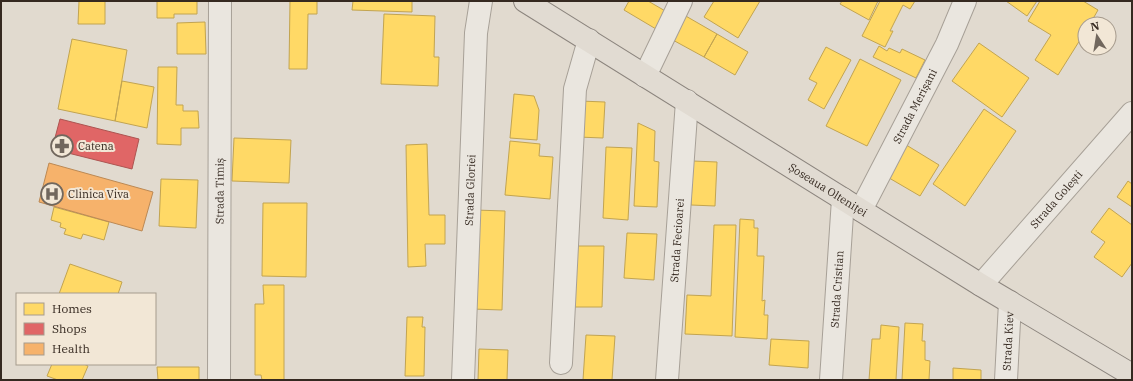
<svg xmlns="http://www.w3.org/2000/svg" width="1133" height="381" viewBox="0 0 1133 381" font-family="'IBM Plex Serif',serif">
	<style>
		.homes { fill: #ffd966; stroke: #c2a451 }
		.shops { fill: #e06666; stroke: #ad5451 }
		.health { fill: #f6b26b; stroke: #bc8954 }
		.lines { fill: none; stroke-linecap: round; stroke-linejoin: round }
		.minor-casing { stroke: #a7a097; stroke-width: 24 }
		.primary-casing { stroke: #8c857e; stroke-width: 24 }
		.minor { stroke: #eae6df; stroke-width: 22 }
		.primary { stroke: #e1dbd2; stroke-width: 22 }
		.labels { text-anchor: middle; stroke-width: 4; stroke-linejoin: round; paint-order: stroke }
		.street-label { font-size: 11px; fill: #352920; stroke: #f2e7d6 }
		.poi-label { font-size: 11px; fill: #352920; stroke: #f2e7d6; text-anchor: start }
	</style>
	<rect width="100%" height="100%" fill="#e1dacf"/>
	<path class="homes" d="M79,1h26v23h-27z
		M157,1h40v13h-23v4h-17z
		M290,1h27v13h-9l-1,55h-18z
		M353,1h59v11l-60,-2z
		M629,1h19l19,11 -11,17 -32,-19z
		M714,1h46l-22,37 -34,-21z
		M842,1h36l-9,19 -29,-16z
		M880,1h35l-5,8 -7,-4 -13,26h3l-8,16 -23,-11z
		M1006,1h31l-10,15z
		M1040,1h43l15,9 -8,14h-5v8l-27,43 -23,-15 16,-25 -23,-14z
		M384,14l51,2 -1,41h5l-1,29 -57,-2z
		M684,15l33,19 -13,23 -33,-18z
		M205,22l1,32h-29v-31z
		M717,34l31,18 -13,23 -31,-18z
		M72,39l55,11 -12,71 -57,-12z
		M979,43l50,35 -27,39 -50,-36z
		M879,46l8,5 2,-3 11,5 2,-4 23,11 -9,18 -43,-21z
		M826,47l25,13 -27,49 -16,-9 9,-17 -8,-4z
		M860,59l41,21 -34,66 -41,-20z
		M158,67h19l-1,38h7v6h15l1,17h-18v17l-24,-1z
		M122,81l32,6 -7,41 -32,-7z
		M514,94l20,2 5,14 -2,30 -27,-2z
		M580,101l25,1 -2,36 -25,-1z
		M984,109l32,22 -51,75 -32,-22z
		M638,123l17,8 -1,30 5,1 -2,45 -23,-1z
		M234,138l57,2 -2,43 -57,-2z
		M510,141l30,3 -1,12 14,1 -3,42 -45,-4z
		M903,143l36,22 -19,31 -36,-21z
		M427,144l2,71h16v29h-20l1,22 -18,1 -2,-122z
		M606,147l26,1 -4,72 -25,-2z
		M693,161l24,1 -2,44 -24,-1z
		M161,179l37,1 -2,48 -37,-2z
		M1128,181l4,3v23l-15,-10z
		M263,203h44l-1,74 -44,-1z
		M54,207l55,15 -5,18 -21,-6 -2,5 -17,-5 2,-5 -6,-2 1,-4 -10,-3z
		M1109,208l23,17v38l-10,14 -28,-20 11,-15 -14,-10z
		M475,210l30,1 -3,99 -30,-1z
		M740,219l14,1v8h4l-1,28h7l-2,45 3,-1 -1,15h4l-1,24 -32,-2z
		M714,225h22l-4,111 -47,-2 2,-39 24,1z
		M627,233l30,1 -3,46 -30,-2z
		M577,246h27l-2,61h-27z
		M70,264l52,18 -4,12h-59z
		M263,285h21v95h-22l-1,-5h-6v-71h9z
		M407,317h16l-1,10h3l-1,49h-19z
		M905,323l18,1 -1,17h3v19l5,1 -1,19h-27z
		M881,325l18,2 -3,53h-27l3,-41h8z
		M586,335l29,1 -3,44h-29z
		M771,339l38,2 -1,27 -39,-3z
		M479,349l29,1 -1,30h-29z
		M52,364h32l4,2 -6,14h-24l-11,-4z
		M157,367h42v13h-41z
		M953,368l28,2v10h-28z"/>
	<path class="shops" d="M60,119l79,20 -7,30 -80,-20z"/>
	<path class="health" d="M49,163l104,29 -11,39 -103,-29z"/>
	<g class="lines">
		<g class="minor-casing">
			<g id="minor">
				<path d="M645,76l36,-75"/>
				<path id="s1" d="M861,210l86,-166 18,-43"/>
				<path id="s2" d="M981,285l151,-172"/>
				<path d="M561,363l14,-274 14,-49"/>
				<path id="s3" d="M219,380l1,-379"/>
				<path id="s4" d="M463,380l13,-347 5,-32"/>
				<path id="s5" d="M667,380l20,-279"/>
				<path id="s6" d="M831,380l12,-181"/>
				<path id="s7" d="M1006,380l4,-78"/>
			</g>
		</g>
		<g class="primary-casing">
			<g id="primary">
				<path id="s8" d="M525,1l456,284 151,90"/>
			</g>
		</g>
		<use href="#minor" class="minor"/>
		<use href="#primary" class="primary"/>
	</g>
	<defs>
		<g id="pharmacy-ring" transform="scale(1.15)"><circle r="9.5" fill="#f2e7d6" stroke="#71675d" stroke-width="1.5"/><path d="M-2-6h4v4h4v4h-4v4h-4v-4h-4v-4h4Z" fill="#71675d"/></g>
		<g id="hospital-ring" transform="scale(1.15)"><circle r="9.5" fill="#f2e7d6" stroke="#71675d" stroke-width="1.5"/><path d="M-5-5h3v3.5h4V-5h3V5h-3V1.5h-4V5h-3Z" fill="#71675d"/></g>
	</defs>
	<g fill-rule="evenodd">
		<use href="#pharmacy-ring" x="62" y="146"/>
		<use href="#hospital-ring" x="52" y="194"/>
	</g>
	<g class="labels">
		<g class="street-label">
			<text dy="4" stroke="none"><textPath href="#s1" startOffset="117">Strada Merișani</textPath></text>
			<text dy="4" stroke="none"><textPath href="#s8" startOffset="357">Șoseaua Olteniței</textPath></text>
			<text dy="4" stroke="none"><textPath href="#s3" startOffset="189">Strada Timiș</textPath></text>
			<text dy="4" stroke="none"><textPath href="#s4" startOffset="190">Strada Gloriei</textPath></text>
			<text dy="4" stroke="none"><textPath href="#s2" startOffset="114">Strada Golești</textPath></text>
			<text dy="4" stroke="none"><textPath href="#s5" startOffset="140">Strada Fecioarei</textPath></text>
			<text dy="4" stroke="none"><textPath href="#s6" startOffset="91">Strada Cristian</textPath></text>
			<text dy="4" stroke="none"><textPath href="#s7" startOffset="39">Strada Kiev</textPath></text>
		</g>
		<g class="poi-label">
			<text x="78" y="150">Catena</text>
			<text x="68" y="198">Clinica Viva</text>
		</g>
	</g>
	<rect width="1133" height="381" fill="none" stroke="#352920" stroke-width="4"/>
	<rect x="16" y="293" width="140" height="72" fill="#f2e7d6" stroke="#a69b8d"/>
	<rect x="24" y="303" width="20" height="12" fill="#ffd966" stroke="#a69b8d"/>
	<text x="52" y="313" font-size="12" fill="#352920">Homes</text>
	<rect x="24" y="323" width="20" height="12" fill="#e06666" stroke="#a69b8d"/>
	<text x="52" y="333" font-size="12" fill="#352920">Shops</text>
	<rect x="24" y="343" width="20" height="12" fill="#f6b26b" stroke="#a69b8d"/>
	<text x="52" y="353" font-size="12" fill="#352920">Health</text>
	<g transform="translate(1097 36) rotate(348)"><circle r="19" fill="#f2e7d6" stroke="#a69b8d"/>
	<path d="M0-3L7 15L0 10L-7 15Z" fill="#71675d"/>
	<text y="-6" font-size="11" font-weight="bold" text-anchor="middle" fill="#352920">N</text>
	</g>
</svg>
